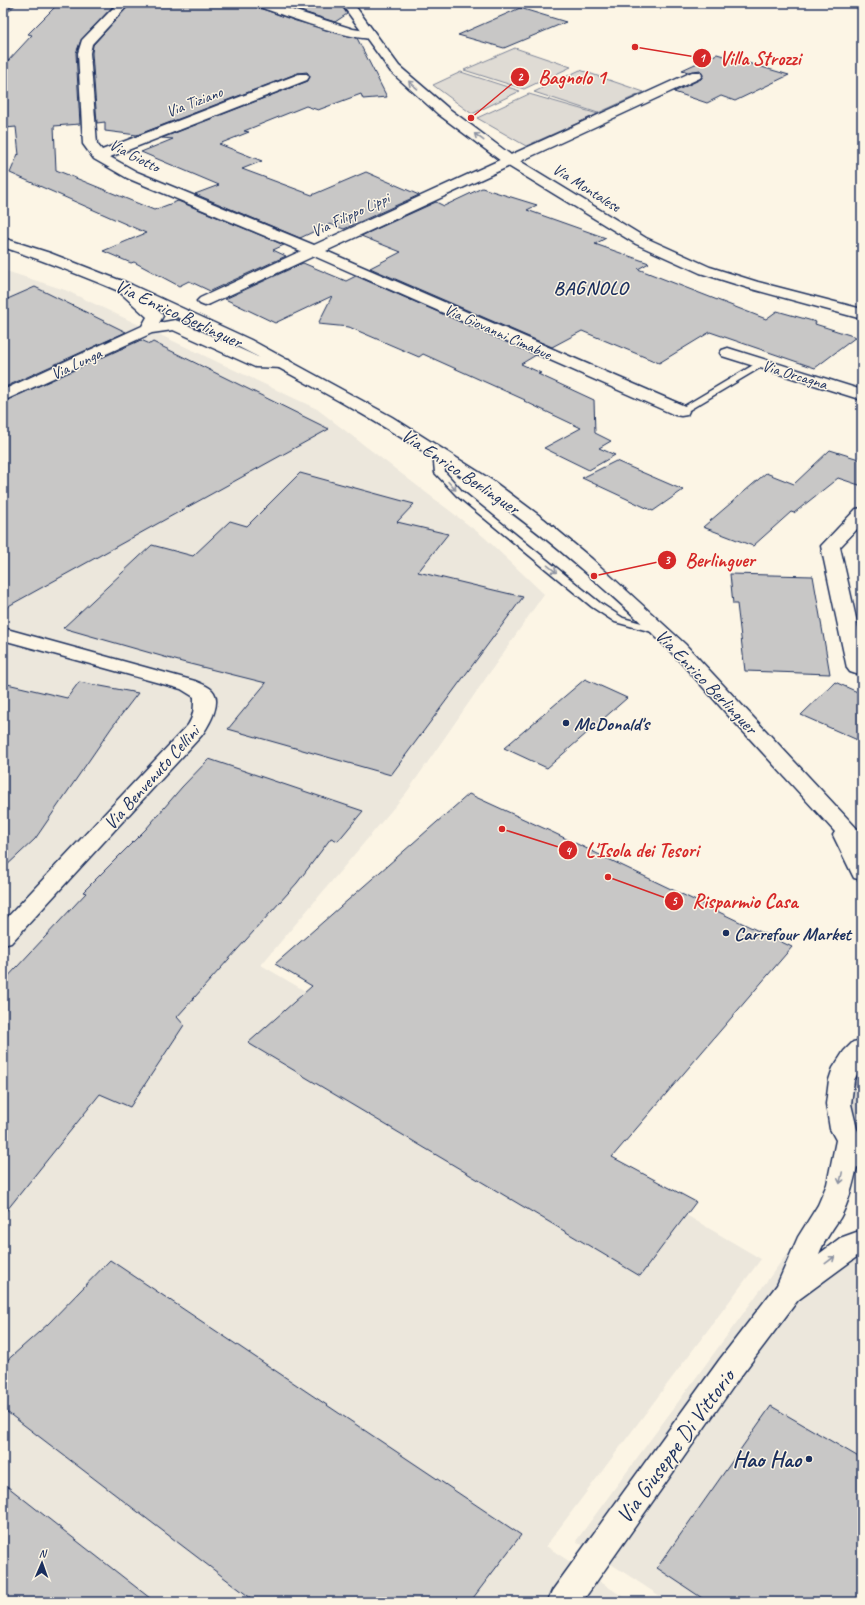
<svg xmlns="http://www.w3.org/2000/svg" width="865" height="1605" viewBox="0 0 865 1605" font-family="Caveat,sans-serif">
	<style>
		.built { fill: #ece7dc }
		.green { fill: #dfdbd4; stroke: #7d8599 }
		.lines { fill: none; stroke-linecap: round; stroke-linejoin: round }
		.stream { fill: #767f94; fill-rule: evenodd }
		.building { fill: #c8c7c6; stroke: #1b2f5e }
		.lane-casing { stroke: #1b2f5e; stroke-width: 3 }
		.street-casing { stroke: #1b2f5e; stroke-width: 3 }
		.secondary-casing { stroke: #1b2f5e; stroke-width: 3 }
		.lane { fill: #fcf5e5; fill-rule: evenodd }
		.street { fill: #fcf5e5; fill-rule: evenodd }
		.secondary { fill: #fcf5e5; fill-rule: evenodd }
		.oneway { stroke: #8c92a2 }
		.poi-dot { fill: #1b2f5e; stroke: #fcf5e5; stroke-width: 1.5 }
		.labels { text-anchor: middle; stroke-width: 3; stroke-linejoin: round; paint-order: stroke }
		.far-street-label { font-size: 16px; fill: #1b2f5e; stroke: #fcf5e5 }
		.far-district-label { font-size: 19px; font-weight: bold; letter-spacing: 1px; fill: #1b2f5e; stroke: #fcf5e5 }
		.street-label { font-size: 19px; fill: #1b2f5e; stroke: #fcf5e5 }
		.poi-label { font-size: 19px; font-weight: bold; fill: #1b2f5e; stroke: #fcf5e5; text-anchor: start }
		.near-street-label { font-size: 23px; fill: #1b2f5e; stroke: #fcf5e5 }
		.near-poi-label { font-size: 23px; font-weight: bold; fill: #1b2f5e; stroke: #fcf5e5; text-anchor: end }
		.leader { fill: none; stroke: #d62828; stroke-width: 1.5 }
		.callout-dot { fill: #d62828; stroke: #fcf5e5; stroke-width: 1.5 }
		.mark-label { font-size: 12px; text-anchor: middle; font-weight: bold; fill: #fff }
		.callout-label { font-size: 20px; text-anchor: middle; font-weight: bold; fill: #d62828; stroke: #fcf5e5; stroke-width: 3; stroke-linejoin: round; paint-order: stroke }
	</style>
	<rect width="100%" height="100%" fill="#fcf5e5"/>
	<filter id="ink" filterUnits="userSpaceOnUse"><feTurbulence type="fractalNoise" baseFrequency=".025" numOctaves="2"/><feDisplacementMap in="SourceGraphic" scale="8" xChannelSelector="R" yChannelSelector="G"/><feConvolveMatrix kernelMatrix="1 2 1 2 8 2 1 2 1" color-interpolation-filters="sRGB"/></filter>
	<g filter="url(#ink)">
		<path class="built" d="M3,270l62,20 252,119 167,128 60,57 -137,198 -146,173 500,294 -215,287 85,56h-628z
			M862,1240v362h-193l-93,-61 210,-286z"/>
		<path class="green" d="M515,48l56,19 -47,22 -60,-19z
			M580,70l64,22 -46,21 -64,-21z
			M461,72l59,19 -48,23 -39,-29z
			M529,94l69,20 -72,32 -49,-28z
			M862,1068v71c-14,-24 -13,-47 0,-71z"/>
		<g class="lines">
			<path class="stream" d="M13,3h5l-15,14v-4z"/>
		</g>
		<path class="building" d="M59,3h57l-35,37 -5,13 4,71 -26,2 2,44 98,40 24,-9 106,44 -11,5 13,6 -76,35 -21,-10 -10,5 -45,-24 -3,1 -28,-12 43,-18 -136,-60 8,-19 1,1 -3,-28 -10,1 1,-66 25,-27 -4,-1z
			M131,3h119l4,3 42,15 61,17 30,59 -24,2 -2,-5 -43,16 -12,-4 -62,25 5,1 -30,12 43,17 -20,8 70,26 54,-23 53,23 -75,34 -14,-5 -30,14 -105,-44 24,-9 -78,-33 32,-13 -11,-1 146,-57 2,-5 -3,-4 -9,1 -161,62 -32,-4v-9l-8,1 -5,-70 1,-8z
			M275,3h65l7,11 -12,8z
			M520,8l46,14 -62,26 -46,-13z
			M717,54l72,21 -54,26 -14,-5 -14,7 -33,-11 27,-13 2,-3 -3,-6 -12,2 -6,-2z
			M482,188l55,17 -10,5 79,28 -11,6 54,19 -11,6 128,50 11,-8 39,11 -1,2 41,13 -41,31 -105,-36 -51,31 -77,-32 -30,16 -182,-79 31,-16 -40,-16 75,-34 8,4z
			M303,263l43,18 10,-5 180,79 -15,9 20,9 -3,1 56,26 1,33 16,8 -12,7 16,7 -26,15 -45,-22 37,-20 -57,-27 1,-1 -102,-46 -4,3 -70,-30 -31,-3 14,-28 -57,27 -50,-24z
			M35,287l91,45 -123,56v-87z
			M141,340l9,4 3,-2 176,87 -326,180v-207z
			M830,450l32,10v26l-24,-8 -44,35 -3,-1 -38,34 -50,-19 63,-54 28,11z
			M616,461l67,29 -30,21 -71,-33z
			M300,473l114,31 -17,18 51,12 -30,38 105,25 -132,178 -163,-46 38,-46 -84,-21 -119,-34 89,-83 41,11 37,-35 17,5z
			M730,574l83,2 17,98 -85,-3 -8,-67h-4z
			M585,679l42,19 -80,70 -43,-20z
			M79,682l59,11 -26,34 -77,112 -32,30v-186l64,15z
			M835,682l27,12v48l-61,-27z
			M209,759l154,52 -25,30 -7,-3 -34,45 -120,134 7,8 -54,82 -30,-13 -97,121v-233l83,-89 -3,-1 63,-63 36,-42z
			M469,794l83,38 240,115 -180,210 84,45 -56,74 -392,-233 64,-57 -37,-22z
			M110,1260l411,275 -51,67h-214l-253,-193v-45l45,-40z
			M771,1406l91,53v143h-154l-51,-34z
			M3,1483l152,119h-152z"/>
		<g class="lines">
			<g class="lane-casing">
				<path id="lane" d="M760,361l3,1 1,2 -1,2 -79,47h-6l-2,-2z
					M438,449l5,3 2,20 17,19 138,112 23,15 41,11 1,2 -1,2 -4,1 -45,-12 -23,-15 -136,-112 -21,-22 -2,-21z"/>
			</g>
			<g class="street-casing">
				<path id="street" d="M118,3h12l-38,41 -2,9 7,91 5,6 197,-76h8l2,3 -2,3 -197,77 27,15 177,73 378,-173h8l2,3 -2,3 -374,173 361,156 2,4 -2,4 -6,1 -6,-1 -361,-159 -104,48 -5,2 -5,-2 -3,-3 3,-3 101,-47 -174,-73 -33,-19 -11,-15 -5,-91 4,-13z
					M252,3h18l83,26 19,3 2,3 -2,3c-17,4 -97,-26 -118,-33z
					M120,280l5,2 36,31 2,3 -4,7 16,-3 6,2 77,35 31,3 2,3 -2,3 -6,2 -28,-1 -82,-37 -21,3 -149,68v-11l139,-64 5,-9 -35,-32 3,-3z
					M728,348l134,42v10l-140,-44 -2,-3 2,-3z
					M862,508v16l-22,23 22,98v31l-12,-4 -3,-4 -26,-122 35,-37z
					M3,628l192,53c5,2 13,5 17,9 11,12 -3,35 -10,45l-191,208 -8,2v-23l185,-197c6,-9 6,-17 6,-28l-13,-8 -178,-49z"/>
			</g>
			<g class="secondary-casing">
				<path id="secondary" d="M341,3h12l46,63 49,42 67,50 131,80 64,29 48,15 104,27v10l-114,-31 -48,-15 -64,-29 -131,-80 -67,-50 -47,-42z
					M3,238l47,15 82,32 119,55 141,77 101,64 51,38 48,40 93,85 177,190v46l-8,-2 -3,-6 -18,-37 2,-3c-36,-40 -72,-79 -109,-119 -18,-20 -36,-41 -55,-61 -29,-30 -60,-57 -92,-85 -82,-72 -173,-130 -269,-182 -99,-55 -200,-102 -307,-138z
					M862,1040v25l-8,15 -3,24 6,25 5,9v31l-5,-2c-4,17 -8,35 -17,51 -8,12 -16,23 -21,36l21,-16 22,-8v23l-64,47 -58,77 -158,225h-35l5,-11 168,-232 57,-74 21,-48 20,-32 9,-21 9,-44 -6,-11 -4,-25 3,-24 4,-12 11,-17 9,-9z"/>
			</g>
			<use href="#lane" class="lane"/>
			<use href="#street" class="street"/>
			<use href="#secondary" class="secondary"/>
		</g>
		<defs><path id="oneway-shaft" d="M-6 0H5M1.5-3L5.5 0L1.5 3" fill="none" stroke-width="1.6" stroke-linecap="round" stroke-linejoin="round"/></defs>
		<g class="oneway">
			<use href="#oneway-shaft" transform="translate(413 85) rotate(-139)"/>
			<use href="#oneway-shaft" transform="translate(479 137) rotate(-143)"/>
			<use href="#oneway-shaft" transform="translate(452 486) rotate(48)"/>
			<use href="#oneway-shaft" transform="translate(552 569) rotate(39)"/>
			<use href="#oneway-shaft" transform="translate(841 1178) rotate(102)"/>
			<use href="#oneway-shaft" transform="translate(830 1260) rotate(-37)"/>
		</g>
	</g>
	<g class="poi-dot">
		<circle cx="566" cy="723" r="4"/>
		<circle cx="726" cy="933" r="4"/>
		<circle cx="809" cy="1459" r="4"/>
	</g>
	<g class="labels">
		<g class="far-street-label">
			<text transform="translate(194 101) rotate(-21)" y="6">Via Tiziano</text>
			<text transform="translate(135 155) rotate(27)" y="6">Via Giotto</text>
			<text transform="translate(587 187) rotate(32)" y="6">Via Montalese</text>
			<text transform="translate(350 214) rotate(-25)" y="6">Via Filippo Lippi</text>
			<text transform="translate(498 331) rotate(24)" y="6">Via Giovanni Cimabue</text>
			<text transform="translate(76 363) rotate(-25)" y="6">Via Lunga</text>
			<text transform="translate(795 374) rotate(17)" y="6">Via Orcagna</text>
		</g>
		<g class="far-district-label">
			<text x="591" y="294">BAGNOLO</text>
		</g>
		<g class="street-label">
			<text transform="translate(179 313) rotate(25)" y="7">Via Enrico Berlinguer</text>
			<text transform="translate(461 471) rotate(34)" y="7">Via Enrico Berlinguer</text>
			<text transform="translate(707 681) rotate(46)" y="7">Via Enrico Berlinguer</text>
			<text transform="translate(151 777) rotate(-48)" y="7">Via Benvenuto Cellini</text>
		</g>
		<g class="poi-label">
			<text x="574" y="730">McDonald's</text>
			<text x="734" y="940">Carrefour Market</text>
		</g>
		<g class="near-street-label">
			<text transform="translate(675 1446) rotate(-54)" y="8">Via Giuseppe Di Vittorio</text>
		</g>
		<g class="near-poi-label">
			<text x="801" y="1467">Hao Hao</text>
		</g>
	</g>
	<path class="leader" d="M635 47L702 58M471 118L520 77M594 576L667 560M502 829L568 850M608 877L674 901"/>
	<g class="callout-dot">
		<circle cx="635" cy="47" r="4"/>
		<circle cx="471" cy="118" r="4"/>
		<circle cx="594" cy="576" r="4"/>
		<circle cx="502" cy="829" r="4"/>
		<circle cx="608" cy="877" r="4"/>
		<circle cx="702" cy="58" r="10"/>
		<circle cx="520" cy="77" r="10"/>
		<circle cx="667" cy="560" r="10"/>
		<circle cx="568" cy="850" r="10"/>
		<circle cx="674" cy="901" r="10"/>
	</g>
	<g class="mark-label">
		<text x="702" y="62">1</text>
		<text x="520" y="81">2</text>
		<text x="667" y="564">3</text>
		<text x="568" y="855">4</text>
		<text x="674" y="905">5</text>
	</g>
	<g class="callout-label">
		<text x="760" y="65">Villa Strozzi</text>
		<text x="572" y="84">Bagnolo 1</text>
		<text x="720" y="567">Berlinguer</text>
		<text x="642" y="857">L'Isola dei Tesori</text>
		<text x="745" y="908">Risparmio Casa</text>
	</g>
	<rect width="865" height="1605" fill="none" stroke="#fcf5e5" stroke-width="16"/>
	<rect x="8" y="8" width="849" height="1589" fill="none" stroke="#1b2f5e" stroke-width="1.5" filter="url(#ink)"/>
	<g transform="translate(42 1563) rotate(2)" stroke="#fcf5e5" stroke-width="3" paint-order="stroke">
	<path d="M0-3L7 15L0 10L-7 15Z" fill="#1b2f5e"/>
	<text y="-6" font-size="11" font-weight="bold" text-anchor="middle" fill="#1b2f5e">N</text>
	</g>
</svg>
